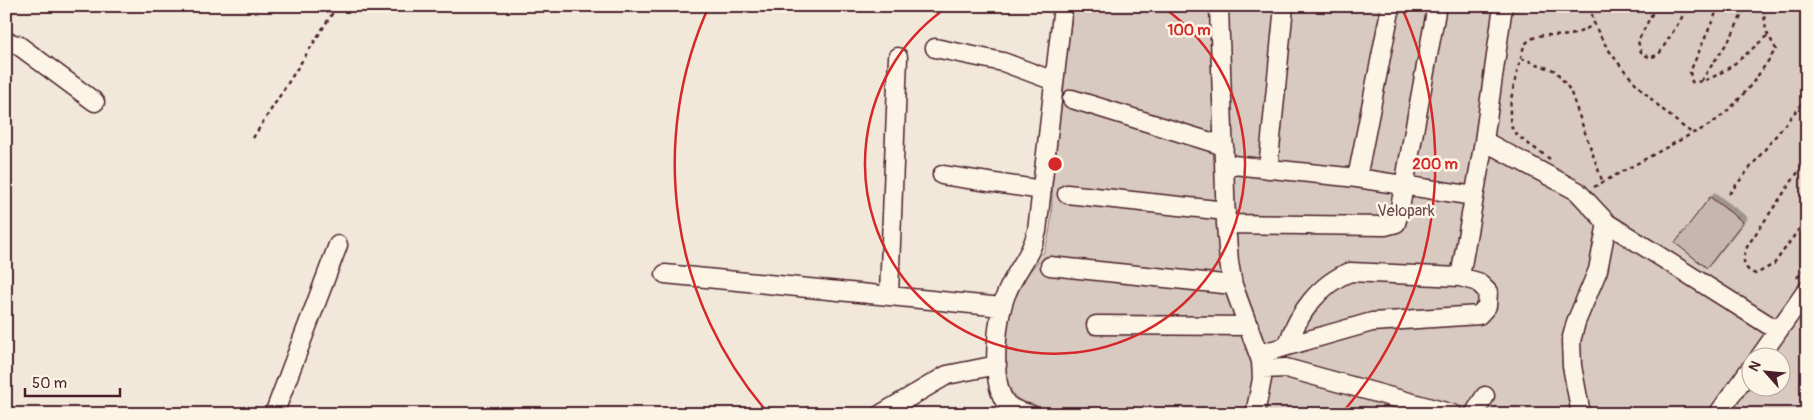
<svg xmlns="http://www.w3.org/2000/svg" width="1813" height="420" viewBox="0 0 1813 420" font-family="Pangolin,sans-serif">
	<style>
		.green { fill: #d8cac0; stroke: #917476; fill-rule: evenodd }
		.building { fill: #c7b6af; stroke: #4a1f2b; filter: url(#shadow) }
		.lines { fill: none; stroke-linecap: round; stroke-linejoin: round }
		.minor-casing { stroke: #4a1f2b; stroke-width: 21 }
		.path { stroke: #4a1f2b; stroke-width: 2.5; stroke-dasharray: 4 4; stroke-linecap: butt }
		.minor { stroke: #fcf5e5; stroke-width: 18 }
		.ring { fill: none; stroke: #d62828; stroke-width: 2.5 }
		.labels { text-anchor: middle; stroke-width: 5; stroke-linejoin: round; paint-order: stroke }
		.park-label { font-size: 16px; fill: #6e4a50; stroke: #fcf5e5 }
		.centre { fill: #d62828; stroke: #fcf5e5; stroke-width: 2.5 }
		.ring-label { font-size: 15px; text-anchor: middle; font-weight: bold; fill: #d62828; stroke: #fcf5e5; stroke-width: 5; stroke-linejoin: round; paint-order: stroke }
	</style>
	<defs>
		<filter id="shadow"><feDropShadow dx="4.5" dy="-4.5" stdDeviation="0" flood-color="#0004"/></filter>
	</defs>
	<rect width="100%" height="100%" fill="#f1e8da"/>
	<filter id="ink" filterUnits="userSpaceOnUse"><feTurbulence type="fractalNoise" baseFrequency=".02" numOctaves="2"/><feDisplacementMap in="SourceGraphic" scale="10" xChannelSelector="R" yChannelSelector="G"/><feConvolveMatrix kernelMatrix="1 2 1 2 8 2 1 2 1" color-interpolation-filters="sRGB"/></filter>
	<g filter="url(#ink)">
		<path class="green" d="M1074,6h733v397l-9,11h-720c-24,-5 -64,-2 -71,-33 -6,-25 -2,-74 12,-96 7,-12 20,-21 25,-34 12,-31 6,-65 9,-98 5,-49 13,-98 21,-147zM1750,358h30v30h-30z"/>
		<path class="building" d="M1710,197l33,25 -36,46 -32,-25z"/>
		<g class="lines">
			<g class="minor-casing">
				<path id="minor" d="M1219,6l7,218 3,38 4,23 28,76 1,18 -7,35
					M6,42l12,3 77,57
					M935,48l68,14 51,19
					M1072,99l152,47
					M1484,141l93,50 30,32 171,108
					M1224,164l133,14 117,18
					M1268,169l16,-163
					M942,175l100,15
					M1357,178l34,-172
					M1067,194l159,17
					M1226,224l159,2 11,-3 3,-10 38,-207
					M1050,266l183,19
					M665,274l337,33
					M1460,277l24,-136 19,-135
					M889,295l9,-238
					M1096,325l153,1
					M1259,354l113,-32 107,-7 8,-9 1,-14 -10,-10 -18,-5 -110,-5c-31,12 -52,42 -62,72
					M1759,358l48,-68
					M1262,369l24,-1 167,46
					M274,414l64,-169
					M881,414l66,-39 50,-10
					M1030,414c-10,-2 -21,-5 -26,-14 -14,-23 -7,-87 4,-110 9,-21 24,-36 29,-59l26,-225
					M1474,414l11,-18
					M1581,414l-9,-48 -1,-25 5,-19 22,-52 9,-47
					M1718,414l32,-45"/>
			</g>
			<path class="path" d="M1591,6c1,6 1,14 4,19 15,37 64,85 97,108
				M1656,6l-18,35 3,11 9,6 9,-4 30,-48
				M1719,6l-29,66 2,10c26,1 57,-31 76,-47
				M1521,58l35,13 14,19 33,93
				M1701,81l30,-44 15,-31
				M253,138l84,-132
				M1550,159c-9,-7 -31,-20 -37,-29 -10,-19 7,-64 11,-85 16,-16 27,-7 45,-10 9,-1 18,-6 25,-11
				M1807,159l-59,86c-6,13 -7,24 8,29l18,-10 33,-46
				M1594,187l99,-54c36,-14 62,-52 83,-84l-10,-18 -3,-25
				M1729,194l78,-97
				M1797,278l10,-13"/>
			<use href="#minor" class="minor"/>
		</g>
	</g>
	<g class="ring">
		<path d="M1161 6A190 190 0 1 1 949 6"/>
		<path d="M768 413A380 380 0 0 1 709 6M1401 6A380 380 0 0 1 1342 413"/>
	</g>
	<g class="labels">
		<g class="park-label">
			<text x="1406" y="216">Velopark</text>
		</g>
	</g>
	<circle cx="1055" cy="164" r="8" class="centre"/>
	<g class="ring-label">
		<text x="1189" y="35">100 m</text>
		<text x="1435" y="169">200 m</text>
	</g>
	<rect width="1813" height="420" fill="none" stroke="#fcf5e5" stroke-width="25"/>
	<rect x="12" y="12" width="1788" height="395" fill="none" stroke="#4a1f2b" stroke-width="2" filter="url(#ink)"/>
	<g transform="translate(1766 372) rotate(297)"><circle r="24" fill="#fcf5e5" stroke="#b59f9b"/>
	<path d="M0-4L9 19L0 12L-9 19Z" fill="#4a1f2b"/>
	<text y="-8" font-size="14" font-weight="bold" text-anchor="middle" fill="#4a1f2b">N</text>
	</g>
	<path d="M25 388v8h95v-8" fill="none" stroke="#4a1f2b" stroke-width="2.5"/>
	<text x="32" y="388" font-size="15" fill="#4a1f2b" stroke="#fcf5e5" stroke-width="4" paint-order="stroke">50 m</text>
</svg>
